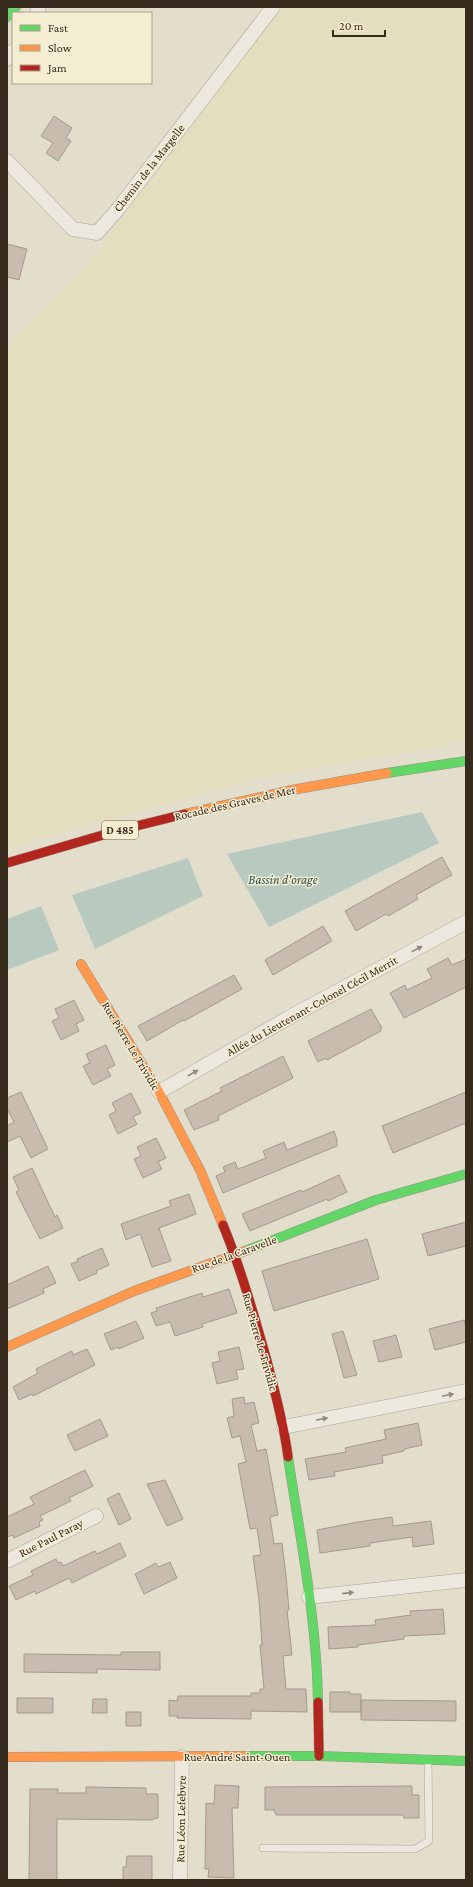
<svg xmlns="http://www.w3.org/2000/svg" width="473" height="1887" viewBox="0 0 473 1887" font-family="'Crimson Pro',serif">
	<style>
		.farmland { fill: #e3debd }
		.water { fill: #b8c9bf }
		.building { fill: #c7bcad; stroke: #a39a8c }
		.lines { fill: none; stroke-linecap: round; stroke-linejoin: round }
		.lane-casing { stroke: #a8a396; stroke-width: 8 }
		.street-casing { stroke: #a8a396; stroke-width: 15 }
		.fast-casing { stroke: #989285; stroke-width: 10 }
		.slow-casing { stroke: #989285; stroke-width: 10 }
		.jam-casing { stroke: #989285; stroke-width: 10 }
		.lane { stroke: #ece8dd; stroke-width: 7 }
		.street { stroke: #ece8dd; stroke-width: 14 }
		.fast { stroke: #63d668; stroke-width: 9 }
		.slow { stroke: #ff974d; stroke-width: 9 }
		.jam { stroke: #b3261e; stroke-width: 9 }
		.oneway { fill: #928a7e }
		.labels { text-anchor: middle; stroke-width: 3; stroke-linejoin: round; paint-order: stroke }
		.shield { fill: #f5edd2; stroke: #706554; stroke-width: 1 }
		.shield-label { font-size: 11px; font-weight: bold; fill: #372b1e }
		.street-label { font-size: 12px; fill: #372b1e; stroke: #f5edd2 }
		.water-label { font-size: 13px; font-style: italic; fill: #2d5656; stroke: #f5edd2 }
	</style>
	<rect width="100%" height="100%" fill="#e3decc"/>
	<path class="farmland" d="M281,7h185v735l-208,36 -251,70v-501l83,-86z"/>
	<path class="water" d="M422,812l17,31 -170,84 -42,-73z
		M188,858l15,38 -108,53 -23,-54z
		M41,906l18,44 -52,20v-51z"/>
	<path class="building" d="M54,116l18,12 -6,10 5,3 -13,20 -12,-8 7,-10 -12,-7z
		M7,244l20,5 -8,31 -12,-3z
		M442,857l10,18 -36,20 2,4 -30,17 -2,-2 -30,17 -11,-20z
		M323,926l9,15 -59,34 -8,-15z
		M448,958l4,7 14,-6v28l-62,31 -14,-25 15,-8 2,5 25,-12 -5,-9z
		M234,975l8,14 -58,32 -1,-1 -36,21 -9,-15z
		M74,1000l10,20 -8,4 3,7 -18,9 -9,-19 7,-3 -4,-9z
		M371,1009l11,19 -2,1 1,2 -54,29 -1,-2 -8,4 -10,-21z
		M106,1045l9,20 -8,4 4,7 -18,9 -10,-19 7,-3 -4,-9z
		M283,1056l10,22 -75,38 1,4 -25,10 -10,-20 38,-19 -2,-3z
		M21,1092l27,57 -17,9 -11,-22 -13,6v-16l7,-4 -7,-13v-11z
		M466,1092v31l-73,30 -11,-27z
		M131,1093l10,20 -8,4 4,7 -19,10 -9,-19 7,-4 -4,-8z
		M334,1131l3,9v6l-114,47 -7,-17 9,-4 -2,-5 12,-5 3,7 28,-11 -3,-7 21,-9 3,8z
		M156,1138l10,20 -8,4 4,7 -19,9 -9,-19 7,-3 -4,-9z
		M32,1168l23,49 2,-2 6,13 -23,11 -24,-47 3,-2 -6,-13z
		M339,1175l8,17 -19,9 -1,-2 -77,32 -8,-17 59,-24 1,2z
		M189,1194l7,20 -37,14 12,33 -19,6 -12,-33 -14,6 -5,-16 50,-18 -2,-5z
		M466,1222v24l-38,10 -6,-22z
		M367,1239l12,40 -105,32 -12,-40z
		M102,1248l7,17 -13,6 1,2 -18,8 -8,-17 7,-3 -1,-2z
		M48,1266l8,17 -13,6 1,4 -37,16v-24z
		M229,1289l8,24 -35,11 1,3 -28,9 -5,-14 -14,4 -5,-13 6,-2 -1,-3 46,-15 1,4z
		M464,1320l2,8v14l-31,8 -6,-21z
		M136,1321l8,17 -25,11 -1,-2 -7,3 -7,-16z
		M343,1331l14,44 -13,3 -12,-44z
		M396,1335l6,22 -23,5 -6,-21z
		M239,1347l5,22 -8,1 2,9 -21,5 -5,-21 8,-2 -2,-9z
		M87,1349l8,16 -62,31 -1,-2 -13,6 -6,-13 25,-14 -2,-4 36,-18 1,4z
		M244,1397l1,7 9,-2 5,21 -8,2 6,26 9,-2 12,66 -8,2 4,27 8,-1 4,33 3,34h-2l5,45 -9,1 3,33h20l1,23 -56,-1v8l-74,-1 1,-2h-9v-16l8,1 1,-5h73v-3h9v-4h4l-4,-44h2l-3,-45 -6,-44 8,-1 -4,-27 -7,1 -12,-65 8,-2 -6,-26 -8,2 -5,-20 7,-2 -2,-17z
		M100,1419l8,17 -33,15 -8,-16z
		M418,1423l4,22 -18,4v2l-22,5 1,7 -49,9 1,4 -26,4 -4,-21 41,-7 -1,-4 41,-9 -2,-9z
		M85,1470l8,16 -24,12 2,3 -31,15 3,4 -4,2 1,4 -26,12 -1,-3 -6,2v-20l27,-13 -4,-7z
		M165,1480l18,39 -16,7 -20,-42z
		M119,1493l12,26 -12,6 -12,-26z
		M392,1517l1,9 38,-5 3,23 -21,3 -1,-10 -42,6v3l-50,7 -3,-23 41,-8z
		M120,1543l6,13 -54,27 -3,-5 -33,16 -1,-3 -19,9 -7,-14 24,-11 -2,-4 25,-12 2,4 3,-1 2,4 32,-15 2,3z
		M170,1562l7,16 -33,16 -9,-20 21,-11 2,4z
		M443,1609l2,25 -41,2v3l-46,6v2l-29,2 -1,-22 48,-2 -1,-5 36,-5 -1,-4z
		M121,1652h39v18l-63,-1v4l-73,-1v-18l97,1z
		M330,1692h20v2h11v18h-31z
		M17,1698h36v15h-36z
		M93,1699h14v14h-15z
		M361,1700l95,1v20l-95,-1z
		M126,1712h15v14h-15z
		M215,1785l24,1 -1,22h-6l2,70 -26,-1 1,-8h-4l1,-66 8,1z
		M412,1786v9h7v23h-15l-1,-3h-127l-2,-5h-9v-23z
		M86,1787l60,1v6h12v24l-5,1v1l-96,-1v61h-28l1,-91h28v4h28z
		M127,1856h25v24h-29v-13h3z"/>
	<g class="lines">
		<g class="lane-casing">
			<path id="lane" d="M263,1848l152,1 14,-8 -1,-81"/>
		</g>
		<g class="street-casing">
			<path id="street" d="M37,13l2,-6
				M7,59l6,-8
				M7,161l66,68 24,4 22,-25 154,-201
				M159,1092l129,-74 178,-96
				M284,1427l182,-36
				M7,1561l89,-45
				M309,1597l157,-17
				M180,1880l2,-123"/>
		</g>
		<g class="fast-casing">
			<path id="fast" d="M7,17l9,-10
				M387,773l79,-12
				M245,1251l131,-51 90,-26
				M288,1457c12,80 29,163 30,245
				M246,1756h73l147,5"/>
		</g>
		<g class="slow-casing">
			<path id="slow" d="M185,814l107,-24 95,-17
				M81,964l78,128 41,78 23,55
				M7,1347l127,-56 111,-40
				M7,1757l239,-1"/>
		</g>
		<g class="jam-casing">
			<path id="jam" d="M7,863l113,-33 65,-16
				M223,1225c18,44 31,90 44,136 8,32 17,63 21,96
				M318,1702l1,54"/>
		</g>
		<use href="#lane" class="lane"/>
		<use href="#street" class="street"/>
		<use href="#fast" class="fast"/>
		<use href="#slow" class="slow"/>
		<use href="#jam" class="jam"/>
	</g>
	<defs><path id="oneway-solid" d="M-6-.8H1V-3.2L6.5 0L1 3.2V.8H-6Z"/></defs>
	<g class="oneway">
		<use href="#oneway-solid" transform="translate(417 949) rotate(-28)"/>
		<use href="#oneway-solid" transform="translate(193 1073) rotate(-30)"/>
		<use href="#oneway-solid" transform="translate(448 1395) rotate(-12)"/>
		<use href="#oneway-solid" transform="translate(322 1419) rotate(-11)"/>
		<use href="#oneway-solid" transform="translate(348 1593) rotate(-6)"/>
	</g>
	<g class="labels">
		<rect class="shield" x="102" y="821" width="36" height="18" rx="3"/>
		<g class="shield-label">
			<text x="120" y="834">D 485</text>
		</g>
		<g class="street-label">
			<text transform="translate(149 168) rotate(-52)" y="4">Chemin de la Margelle</text>
			<text transform="translate(235 803) rotate(-13)" y="4">Rocade des Graves de Mer</text>
			<text transform="translate(312 1006) rotate(-29)" y="4">Allée du Lieutenant-Colonel Cécil Merrit</text>
			<text transform="translate(131 1046) rotate(59)" y="4">Rue Pierre Le Trividic</text>
			<text transform="translate(234 1254) rotate(-20)" y="4">Rue de la Caravelle</text>
			<text transform="translate(260 1342) rotate(74)" y="4">Rue Pierre Le Trividic</text>
			<text transform="translate(51 1538) rotate(-27)" y="4">Rue Paul Paray</text>
			<text x="237" y="1761">Rue André Saint-Ouen</text>
			<text transform="translate(181 1819) rotate(-89)" y="4">Rue Léon Lefebvre</text>
		</g>
		<g class="water-label">
			<text x="283" y="884">Bassin d'orage</text>
		</g>
	</g>
	<rect width="473" height="1887" fill="none" stroke="#372b1e" stroke-width="16"/>
	<rect x="12" y="12" width="140" height="72" fill="#f5edd2" stroke="#a99f8a"/>
	<rect x="20" y="25" width="20" height="6" fill="#63d668" stroke="#a99f8a"/>
	<text x="48" y="32" font-size="12" fill="#372b1e">Fast</text>
	<rect x="20" y="45" width="20" height="6" fill="#ff974d" stroke="#a99f8a"/>
	<text x="48" y="52" font-size="12" fill="#372b1e">Slow</text>
	<rect x="20" y="65" width="20" height="6" fill="#b3261e" stroke="#a99f8a"/>
	<text x="48" y="72" font-size="12" fill="#372b1e">Jam</text>
	<path d="M333 30v6h52v-6" fill="none" stroke="#372b1e" stroke-width="2"/>
	<text x="339" y="30" font-size="12" fill="#372b1e" stroke="#f5edd2" stroke-width="3" paint-order="stroke">20 m</text>
</svg>
